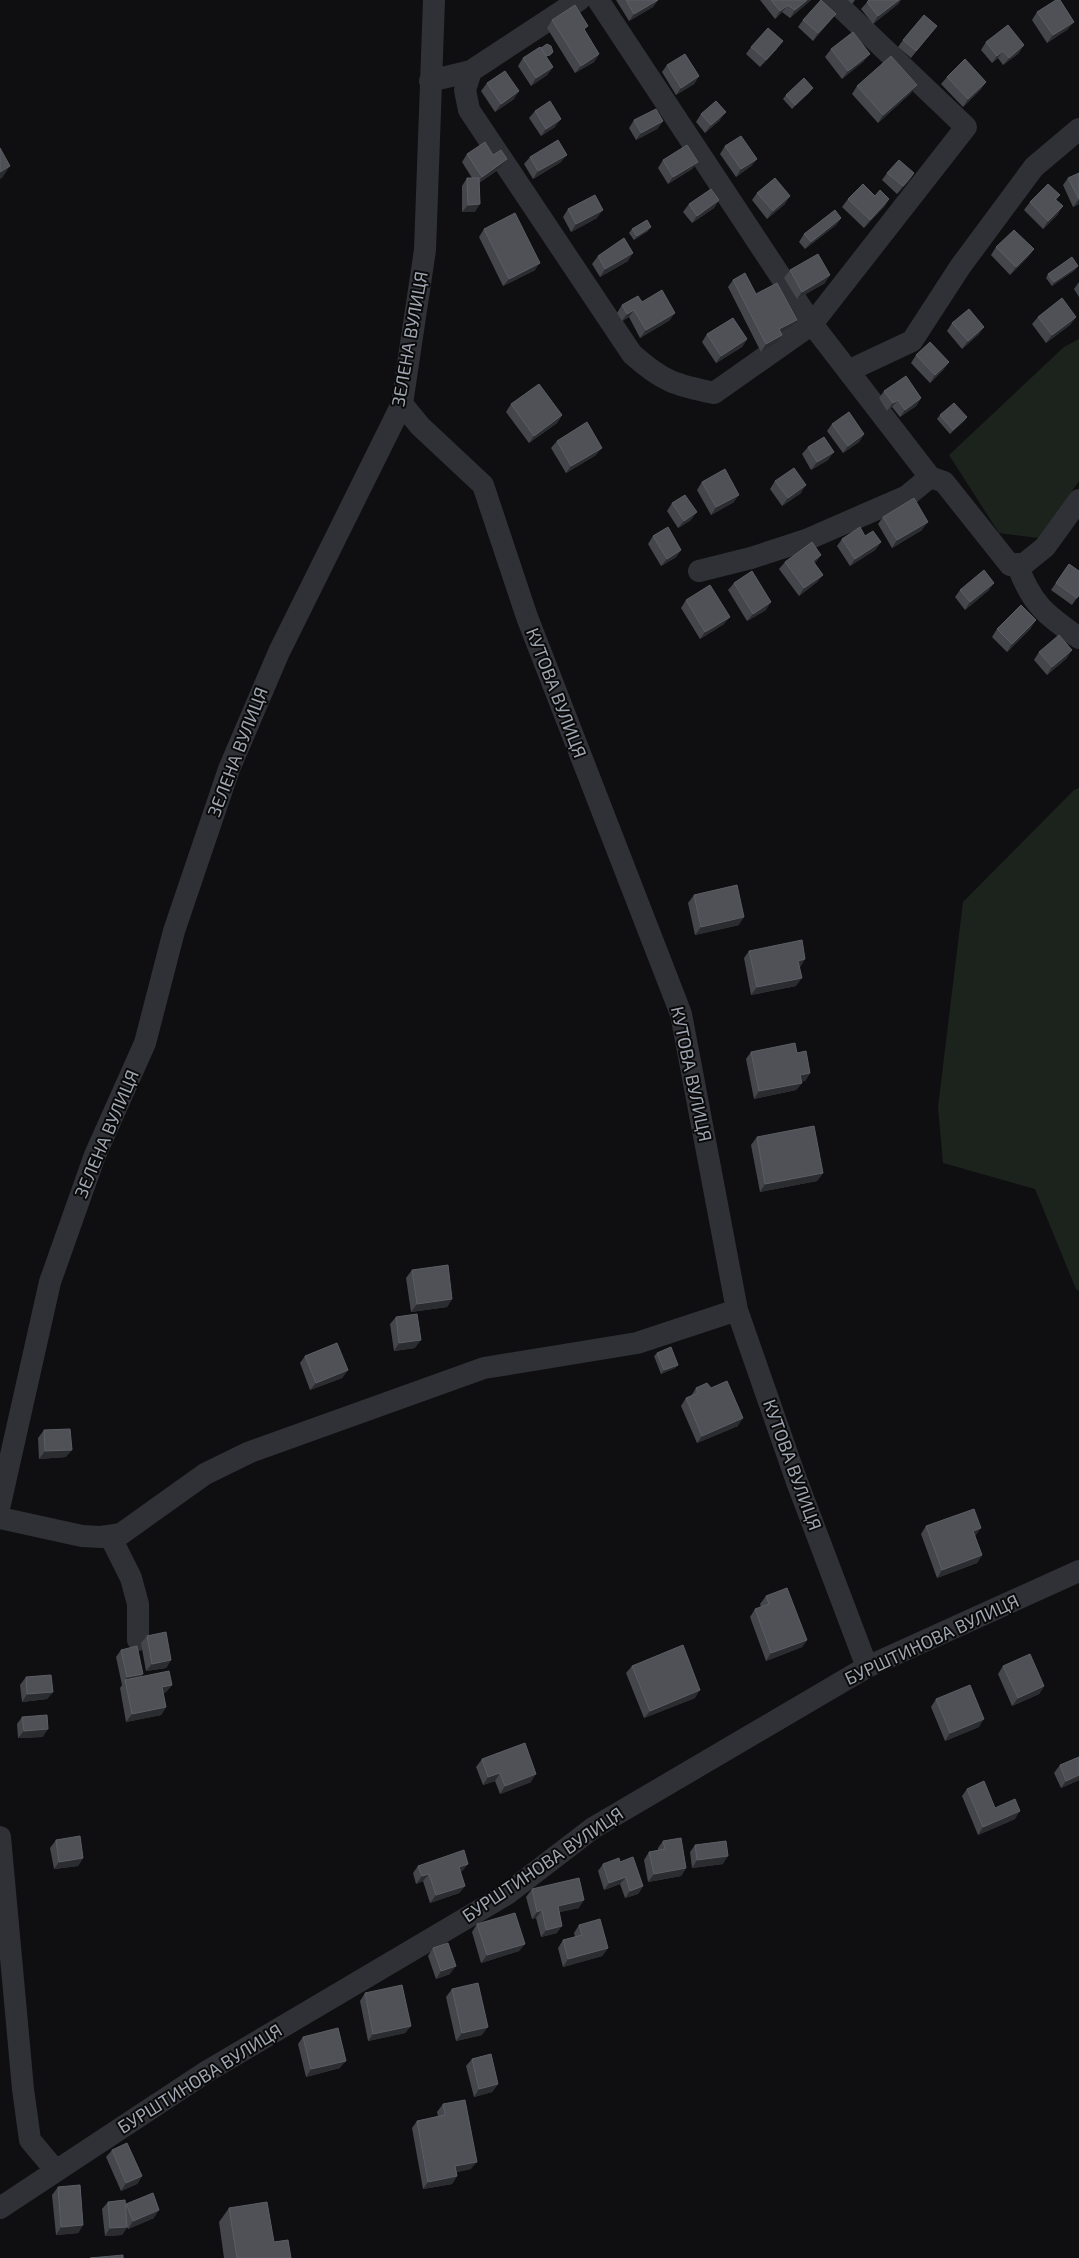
<svg xmlns="http://www.w3.org/2000/svg" width="1079" height="2258" viewBox="0 0 1079 2258" font-family="'Exo 2',sans-serif">
	<style>
		.green { fill: #1c231c }
		.lines { fill: none; stroke-linecap: round; stroke-linejoin: round }
		.street { stroke: #303136; stroke-width: 22 }
		.wall { fill: #45464c }
		.shaded-wall { fill: #2b2c30 }
		.building { fill: #4f5157; stroke: #5b5e65 }
		.labels { text-anchor: middle; stroke-width: 4; stroke-linejoin: round; paint-order: stroke }
		.street-label { font-size: 18px; fill: #a0a7b2; stroke: #0a0a0b }
	</style>
	<rect width="100%" height="100%" fill="#0f0f11"/>
	<path class="green" d="M1079,339v142l-40,57 -40,-5 -50,-78 115,-108z
		M1079,788v503l-3,-2 -41,-100 -92,-26 -5,-56 25,-205 111,-112z"/>
	<g class="lines">
		<path class="street" d="M598,0l214,324 118,153 -23,19 -101,44 -55,18 -52,13
			M471,71l-6,19 4,20 163,244c30,27 43,31 82,39l98,-69 154,-197 -133,-127
			M430,81l41,-10 108,-71
			M848,371l64,-30 48,-74 74,-100 45,-38
			M402,404l18,22 63,59 44,132 154,397 56,296 60,172 70,185
			M930,477l14,5 66,83 14,-1 21,-17 34,-47
			M1017,564c15,41 28,50 62,74
			M0,1504l50,-222 45,-127 50,-112 29,-112 55,-162 50,-117 123,-248 23,-154 9,-250
			M0,1518l82,18 19,1 20,-3 84,-60 45,-22 234,-84 153,-25 100,-33
			M110,1536l21,42 7,26v36
			M0,1837l23,252 7,51 26,31
			M0,2208l206,-136 301,-178 86,-66 274,-161 212,-96"/>
	</g>
	<path class="wall" d="M616,0h42l-5,7 -24,14z
		M760,0h51l-21,18 -8,-6 -7,7z
		M848,0h7l-3,4z
		M869,0h32l-3,4 -25,20 -12,-15z
		M1037,12l31,17 -21,14 -15,-23z
		M552,20l33,11 14,23 -5,8 -19,11 -28,-45z
		M803,20l27,1 -17,20 -15,-14z
		M931,33l-20,25 -13,-11 5,-7z
		M986,42l33,11 -16,12 -5,-7 -6,5 -11,-13z
		M751,47l26,2 -17,18 -14,-13z
		M831,49l33,12 -22,18 -17,-22z
		M523,58l24,1 6,8 -6,8 -16,11 -13,-20z
		M667,65l32,11 -5,8 -18,11 -14,-23z
		M947,77l39,5 -5,7 -18,18 -22,-23z
		M487,83l27,16 -19,13 -14,-21z
		M857,86l54,7 -33,30 -26,-29z
		M810,92l-18,17 -9,-10 3,-4z
		M535,111l20,16 -14,9 -12,-18z
		M701,114l19,6 -15,13 -9,-11z
		M634,120l29,1 -6,8 -21,11 -7,-12z
		M725,146l32,13 -6,7 -15,11 -16,-23z
		M467,154l26,1 14,4 -5,8 -23,16 -4,29h-13v-26l5,-8h5l-10,-16z
		M530,157l31,5 -28,17 -9,-15z
		M663,160l35,2 -6,7 -24,15 -10,-16z
		M887,173h27l-5,8 -12,13 -15,-14z
		M1079,173v31l-6,3 -10,-22 5,-7z
		M757,193l28,11 -18,15 -15,-19z
		M1060,195l-4,5 2,14 -15,15 -19,-19 6,-8z
		M875,196l14,3 -5,8 -20,21 -22,-21 6,-8z
		M719,200l-5,8 -22,15 -9,-11 6,-8z
		M568,209l29,9 -26,14 -8,-15z
		M841,218l-5,7 -31,24 -6,-7 5,-8z
		M484,229l51,41 -32,16 -24,-49z
		M632,229l16,2 -14,9 -5,-7z
		M996,247l38,2 -6,8 -18,18 -19,-20z
		M598,256l30,5 -28,16 -8,-13z
		M790,270l35,13 -28,16 -13,-21z
		M1075,270l-23,16 -6,-8 2,-4z
		M733,280l23,14 35,33 -10,6 -4,10 -16,9 -33,-65z
		M1079,282v15l-5,-8z
		M622,305l48,15 -30,18 -11,-21 -7,4 -5,-8z
		M1038,317h38l-6,8 -24,18 -14,-19z
		M952,323l27,11 -17,15 -15,-18z
		M707,334l40,5 -5,8 -26,16 -14,-21z
		M916,355l33,7 -6,8 -13,13 -19,-20z
		M884,391l37,7 -5,8 -16,11 -8,-10 -5,4 -8,-13z
		M511,404l51,11 -5,8 -28,20 -23,-31z
		M940,415l27,2 -3,4 -14,13 -13,-15z
		M832,424l32,10 -5,8 -16,11 -16,-22z
		M557,441l39,14 -30,18 -15,-25z
		M808,447l20,13 -17,10 -9,-16z
		M775,481l26,12 -19,13 -12,-17z
		M702,482l32,20 -23,13 -14,-25z
		M672,503l19,17 -13,8 -11,-17z
		M883,517l39,13 -30,18 -14,-24z
		M653,536l28,14 -5,7 -15,9 -13,-22z
		M865,536l16,6 -6,8 -25,16 -13,-20 5,-7z
		M821,555l-7,9 9,11 -6,7 -18,14 -20,-27 6,-7z
		M1069,564l10,31 -7,10 -21,-15z
		M734,583l32,27 -19,11 -19,-31z
		M960,590h29l-24,20 -10,-13z
		M686,600l38,24 -24,15 -19,-31z
		M1031,628l-24,24 -15,-15 5,-8z
		M1039,652l28,6 -20,17 -13,-15z
		M694,895l45,30 -44,10 -7,-32z
		M749,951l56,8 -5,8 -4,19 -45,9 -7,-37z
		M751,1052l46,1 13,20 -5,8h-4l1,2 -6,7 -42,9 -8,-40z
		M757,1137l66,36 -6,8 -57,11 -9,-47z
		M412,1270l40,29 -5,8 -36,5 -5,-34z
		M396,1317l19,31 -21,3 -4,-27z
		M657,1353l21,12 -3,3 -14,6 -7,-18z
		M305,1356l43,14 -6,8 -32,12 -10,-27z
		M696,1388l42,38 -41,17 -16,-37 5,-8 5,-2z
		M44,1430l22,27 -27,2 -1,-21z
		M926,1526l50,9 -1,1 7,19 -5,8 -40,15 -16,-44z
		M766,1596l41,44 -5,7 -36,14 -16,-44 5,-8 6,-2 -1,-3z
		M147,1636l24,24 -5,8 -20,3 -5,-28z
		M121,1650l20,27 31,8 -6,7 -3,1 3,14 -5,8 -35,7 -6,-34 2,-3 -6,-28z
		M632,1666l63,32 -51,20 -18,-45z
		M1003,1666l41,20 -5,8 -27,12 -14,-32z
		M26,1677l27,15 -6,7 -25,3 -2,-17z
		M936,1699l43,28 -34,14 -14,-34z
		M22,1717l21,20 -25,1 -1,-14z
		M1079,1757v23l-18,8 -7,-15 6,-8z
		M482,1759l49,23 -31,12 -5,-13 -12,4 -7,-18z
		M967,1789l28,19 20,11 -37,16 -16,-39z
		M56,1840l27,18 -5,8 -24,3 -4,-21z
		M663,1841l23,27 -5,8 -33,6 -4,-22 5,-8 9,-2v-2z
		M695,1845l28,19 -31,4 -2,-16z
		M620,1862l23,24 -5,8 -13,4 -5,-14 -16,6 -6,-19 5,-7z
		M468,1864l-6,7 -2,1 5,14 -6,7 -29,10 -7,-22 -7,3 -3,-11 5,-7z
		M532,1889l47,19 -20,4 -2,21 -16,4 -5,-19 -4,1 -6,-22z
		M477,1924l48,20 -6,7 -38,12 -9,-31z
		M579,1925l29,23 -6,8 -39,11 -5,-19 5,-8 12,-3 -1,-4z
		M433,1948l17,26 -14,5 -8,-23z
		M452,1989l30,46 -26,6 -10,-44z
		M365,1993l46,33 -6,7 -37,8 -8,-40z
		M303,2037l37,31 -34,9 -8,-33z
		M472,2059l26,25 -6,8 -18,5 -8,-31z
		M443,2104l28,65 -15,3 1,4 -5,8 -29,5 -11,-61 5,-7 21,-5 -1,-4z
		M112,2150l30,26 -5,8 -16,7 -15,-34z
		M58,2187l25,38 -5,8 -22,2 -4,-40z
		M108,2202l17,3 1,-1 28,14 -26,11 -1,-2 -5,8 -17,1 -3,-27z
		M229,2208l45,34 17,16h-67l-5,-36z"/>
	<path class="shaded-wall" d="M658,0l-5,7 -24,14 5,-7z
		M807,0h4l-21,18 5,-8z
		M899,0h2l-3,4 -25,20 5,-8z
		M788,5l-6,7 -7,7 5,-8z
		M836,14l-6,7 -17,20 5,-8z
		M1074,22l-6,7 -21,14 6,-8z
		M783,41l-6,8 -17,18 6,-7z
		M1024,45l-5,8 -16,12 6,-7z
		M1003,51l-5,7 -6,5 5,-7z
		M599,54l-5,8 -19,11 6,-7z
		M870,54l-6,7 -22,18 6,-8z
		M553,67l-6,8 -16,11 5,-8z
		M699,76l-5,8 -18,11 5,-7z
		M986,82l-5,7 -18,18 5,-8z
		M917,85l-6,8 -33,30 5,-8z
		M813,88l-3,4 -18,17 3,-4z
		M519,91l-5,8 -19,13 6,-8z
		M726,112l-6,8 -15,13 6,-8z
		M561,119l-6,8 -14,9 5,-7z
		M663,121l-6,8 -21,11 5,-7z
		M567,155l-6,7 -28,17 5,-8z
		M507,159l-5,8 -25,17 5,-7z
		M757,159l-6,7 -15,11 5,-8z
		M698,162l-6,7 -24,15 5,-7z
		M10,166l-8,12 -2,1v-7z
		M914,173l-5,8 -12,13 6,-8z
		M790,196l-5,8 -18,15 6,-8z
		M889,199l-5,8 -20,21 6,-8z
		M1079,199v5l-6,3z
		M719,200l-5,8 -22,15 5,-7z
		M480,204l-5,8h-13l6,-7z
		M1063,206l-5,8 -15,15 5,-8z
		M603,210l-6,8 -26,14 5,-8z
		M841,218l-5,7 -31,24 6,-7z
		M651,227l-3,4 -14,9 3,-4z
		M1034,249l-6,8 -18,18 6,-8z
		M633,253l-5,8 -28,16 5,-8z
		M540,263l-5,7 -32,16 6,-7z
		M1078,266l-3,4 -23,16 2,-4z
		M830,275l-5,8 -28,16 5,-7z
		M634,310l-5,7 -7,4 5,-7z
		M675,313l-5,7 -30,18 6,-8z
		M1076,317l-6,8 -24,18 6,-8z
		M797,320l-6,7 -17,10 5,-8z
		M984,327l-5,7 -17,15 6,-8z
		M782,335l-5,8 -16,9 5,-8z
		M747,339l-5,8 -26,16 5,-7z
		M949,362l-6,8 -13,13 5,-8z
		M921,398l-5,8 -16,11 5,-7z
		M898,400l-6,7 -5,4 6,-8z
		M562,415l-5,8 -28,20 5,-7z
		M967,417l-3,4 -14,13 3,-4z
		M864,434l-5,8 -16,11 5,-7z
		M602,448l-6,7 -30,18 5,-7z
		M834,452l-6,8 -17,10 6,-8z
		M806,485l-5,8 -19,13 6,-8z
		M739,495l-5,7 -23,13 5,-8z
		M697,512l-6,8 -13,8 6,-7z
		M928,522l-6,8 -30,18 5,-8z
		M881,542l-6,8 -25,16 5,-7z
		M681,550l-5,7 -15,9 6,-7z
		M821,555l-5,7 -9,7 6,-8z
		M823,575l-6,7 -18,14 5,-8z
		M994,583l-5,7 -24,20 5,-8z
		M771,602l-5,8 -19,11 6,-7z
		M730,617l-6,7 -24,15 5,-7z
		M1036,620l-5,8 -24,24 5,-8z
		M1072,650l-5,8 -20,17 5,-8z
		M744,917l-5,8 -44,10 6,-8z
		M805,959l-5,8 -7,1 5,-7z
		M802,978l-6,8 -45,9 6,-8z
		M810,1073l-5,8 -10,1 5,-7z
		M802,1083l-6,7 -42,9 5,-8z
		M823,1173l-6,8 -57,11 5,-8z
		M452,1299l-5,8 -36,5 6,-8z
		M421,1340l-6,8 -21,3 5,-8z
		M678,1365l-3,3 -14,6 3,-4z
		M348,1370l-6,8 -32,12 6,-7z
		M743,1418l-5,8 -41,17 5,-7z
		M72,1450l-6,7 -27,2 6,-8z
		M981,1528l-5,7 -8,3 5,-7z
		M982,1555l-5,8 -40,15 5,-8z
		M807,1640l-5,7 -36,14 5,-8z
		M171,1660l-5,8 -20,3 6,-7z
		M143,1674l-5,7h-13l2,-4z
		M172,1685l-6,7 -10,2 6,-7z
		M1044,1686l-5,8 -27,12 6,-8z
		M700,1690l-5,8 -51,20 6,-7z
		M53,1692l-6,7 -25,3 5,-8z
		M166,1707l-5,8 -35,7 6,-8z
		M984,1719l-5,8 -34,14 5,-8z
		M48,1729l-5,8 -25,1 6,-7z
		M500,1773l-5,8 -12,4 5,-8z
		M536,1774l-5,8 -31,12 5,-8z
		M1079,1775v5l-18,8 5,-7z
		M1020,1811l-5,8 -37,16 5,-8z
		M728,1856l-5,8 -31,4 5,-8z
		M83,1858l-5,8 -24,3 5,-7z
		M468,1864l-6,7 -9,3 6,-7z
		M686,1868l-5,8 -33,6 6,-8z
		M429,1874l-6,7 -7,3 6,-8z
		M626,1877l-6,7 -16,6 5,-7z
		M465,1886l-6,7 -29,10 6,-8z
		M643,1886l-5,8 -13,4 5,-7z
		M584,1900l-5,8 -27,6 6,-8z
		M542,1910l-6,8 -4,1 5,-7z
		M562,1926l-5,7 -16,4 5,-7z
		M525,1944l-6,7 -38,12 6,-8z
		M608,1948l-6,8 -39,11 5,-8z
		M456,1966l-6,8 -14,5 5,-8z
		M411,2026l-6,7 -37,8 5,-7z
		M488,2027l-6,8 -26,6 6,-8z
		M346,2061l-6,7 -34,9 5,-8z
		M498,2084l-6,8 -18,5 5,-8z
		M477,2162l-6,7 -21,5 5,-8z
		M142,2176l-5,8 -16,7 5,-8z
		M457,2176l-5,8 -29,5 5,-7z
		M159,2210l-5,8 -26,11 5,-8z
		M83,2225l-5,8 -22,2 5,-8z
		M127,2227l-5,8 -17,1 5,-8z"/>
	<path class="building" d="M626,0h32l-24,14z
		M771,0h36l-12,10 -7,-5 -8,6z
		M821,0l15,14 -18,19 -15,-13z
		M869,0h30l-21,16 -11,-14z
		M1056,0h4l14,22 -21,13 -16,-23z
		M575,5l13,21 -4,3 15,25 -18,12 -29,-46z
		M924,15l13,11 -21,25 -13,-11z
		M1008,25l16,20 -15,13 -6,-7 -6,5 -11,-14z
		M768,28l15,13 -17,19 -15,-13z
		M853,32l17,22 -22,17 -17,-22z
		M547,44l4,2 2,6 -3,3 -4,1 -5,-8z
		M540,47l13,20 -17,11 -13,-20z
		M685,54l14,22 -18,12 -14,-23z
		M891,56l26,29 -34,30 -26,-29z
		M965,59l21,23 -18,17 -21,-22z
		M505,71l14,20 -18,13 -14,-21z
		M804,78l9,10 -18,17 -9,-10z
		M550,101l11,18 -15,10 -11,-18z
		M716,101l10,11 -15,13 -10,-11z
		M656,109l7,12 -22,12 -7,-13z
		M741,136l16,23 -16,10 -16,-23z
		M558,140l9,15 -29,16 -8,-14z
		M485,142l8,13 8,-5 6,9 -25,18 -15,-23z
		M687,145l11,17 -25,15 -10,-17z
		M0,148l10,18 -10,6z
		M899,160l15,13 -11,13 -16,-13z
		M1079,173v26l-11,-21z
		M467,178h12l1,26 -12,1z
		M775,178l15,18 -17,15 -16,-18z
		M863,184l12,12 5,-6 9,9 -19,21 -22,-21z
		M1048,184l12,11 -5,4 8,7 -15,15 -18,-19z
		M711,189l8,11 -22,16 -8,-12z
		M595,195l8,15 -27,14 -8,-15z
		M835,210l6,8 -30,24 -7,-8z
		M515,213l25,50 -31,16 -25,-50z
		M647,220l4,7 -14,9 -5,-7z
		M1014,230l20,19 -18,18 -20,-20z
		M624,238l9,15 -28,16 -7,-13z
		M818,254l12,21 -28,17 -12,-22z
		M1072,257l6,9 -24,16 -6,-8z
		M745,273l11,21 21,-11 20,37 -18,9 3,6 -16,9 -33,-64z
		M662,290l13,23 -29,17 -12,-20 -7,4 -5,-9 16,-9 4,6z
		M1062,298l14,19 -24,18 -14,-18z
		M969,309l15,18 -16,14 -16,-18z
		M733,318l14,21 -26,17 -14,-22z
		M930,342l19,20 -14,13 -19,-20z
		M906,376l15,22 -16,12 -7,-10 -5,3 -9,-12z
		M539,384l23,31 -28,21 -23,-32z
		M954,403l13,14 -14,13 -13,-15z
		M849,412l15,22 -16,12 -16,-22z
		M587,422l15,26 -31,18 -14,-25z
		M824,437l10,15 -17,10 -9,-15z
		M794,468l12,17 -18,13 -13,-17z
		M725,469l14,26 -23,12 -14,-25z
		M685,495l12,17 -13,9 -12,-18z
		M914,498l14,24 -31,18 -14,-23z
		M668,527l13,23 -14,9 -14,-23z
		M860,527l5,9 8,-5 8,11 -26,17 -13,-20z
		M812,542l9,13 -8,6 10,14 -19,13 -19,-26z
		M1069,564l10,7v24l-2,3 -21,-15z
		M984,570l10,13 -24,19 -10,-12z
		M752,571l19,31 -18,12 -19,-31z
		M710,585l20,32 -25,15 -19,-32z
		M1021,605l15,15 -24,24 -15,-15z
		M1059,635l13,15 -20,17 -13,-15z
		M737,885l7,32 -43,10 -7,-32z
		M802,940l3,19 -7,2 4,17 -45,9 -8,-36z
		M795,1043l2,10 9,-2 4,22 -10,2 2,8 -43,8 -8,-39z
		M814,1126l9,47 -58,11 -8,-47z
		M448,1265l4,34 -35,5 -5,-34z
		M417,1314l4,26 -22,3 -3,-26z
		M337,1343l11,27 -32,13 -11,-27z
		M671,1347l7,18 -14,5 -7,-17z
		M727,1381l16,37 -41,18 -16,-38 12,-5 -2,-5 11,-5 4,5z
		M70,1429l2,21 -27,1 -1,-21z
		M974,1509l7,19 -8,3 9,24 -40,15 -16,-44z
		M787,1588l20,52 -36,13 -16,-44 14,-5 -3,-8z
		M166,1632l5,28 -19,4 -5,-28z
		M683,1645l17,45 -50,21 -18,-45z
		M137,1646l6,28 -16,3 -6,-27z
		M1030,1654l14,32 -26,12 -15,-32z
		M169,1671l3,14 -10,2 4,20 -34,7 -7,-34z
		M51,1675l2,17 -26,2 -1,-17z
		M970,1685l14,34 -34,14 -14,-34z
		M47,1715l1,14 -24,2 -2,-14z
		M525,1743l11,31 -31,12 -5,-13 -12,4 -6,-18z
		M1079,1757v18l-13,6 -6,-16z
		M984,1781l11,27 20,-9 5,12 -37,16 -16,-38z
		M80,1836l3,22 -24,4 -3,-22z
		M681,1838l5,30 -32,6 -5,-22 16,-3 -2,-8z
		M726,1841l2,15 -31,4 -2,-15z
		M464,1850l4,14 -9,3 6,19 -29,9 -7,-21 -7,2 -4,-10z
		M633,1857l10,29 -13,5 -4,-14 -17,6 -6,-19 16,-6 1,4z
		M579,1878l5,22 -26,6 4,20 -16,4 -4,-20 -5,2 -5,-23z
		M515,1913l10,31 -38,11 -10,-31z
		M600,1919l8,29 -40,11 -5,-19 19,-5 -3,-10z
		M448,1943l8,23 -15,5 -8,-23z
		M478,1983l10,44 -26,6 -10,-44z
		M402,1985l9,41 -38,8 -8,-41z
		M338,2028l8,33 -35,8 -8,-32z
		M491,2054l7,30 -19,5 -7,-30z
		M465,2100l12,62 -22,4 2,10 -29,6 -11,-61 28,-6 -2,-11z
		M127,2143l15,33 -16,7 -14,-33z
		M80,2185l3,40 -22,2 -3,-40z
		M153,2193l6,17 -26,11 -7,-17z
		M125,2200l2,27 -17,1 -2,-26z
		M267,2202l7,40 14,-2 3,18h-54l-8,-50z
		M123,2255v3h-33z"/>
	<g class="labels">
		<g class="street-label">
			<text transform="translate(410 339) rotate(-80)" y="6">ЗЕЛЕНА ВУЛИЦЯ</text>
			<text transform="translate(556 693) rotate(69)" y="6">КУТОВА ВУЛИЦЯ</text>
			<text transform="translate(238 752) rotate(-69)" y="6">ЗЕЛЕНА ВУЛИЦЯ</text>
			<text transform="translate(691 1074) rotate(78)" y="6">КУТОВА ВУЛИЦЯ</text>
			<text transform="translate(107 1134) rotate(-67)" y="6">ЗЕЛЕНА ВУЛИЦЯ</text>
			<text transform="translate(792 1465) rotate(70)" y="6">КУТОВА ВУЛИЦЯ</text>
			<text transform="translate(932 1640) rotate(-25)" y="6">БУРШТИНОВА ВУЛИЦЯ</text>
			<text transform="translate(543 1865) rotate(-34)" y="6">БУРШТИНОВА ВУЛИЦЯ</text>
			<text transform="translate(200 2079) rotate(-32)" y="6">БУРШТИНОВА ВУЛИЦЯ</text>
		</g>
	</g>
</svg>
